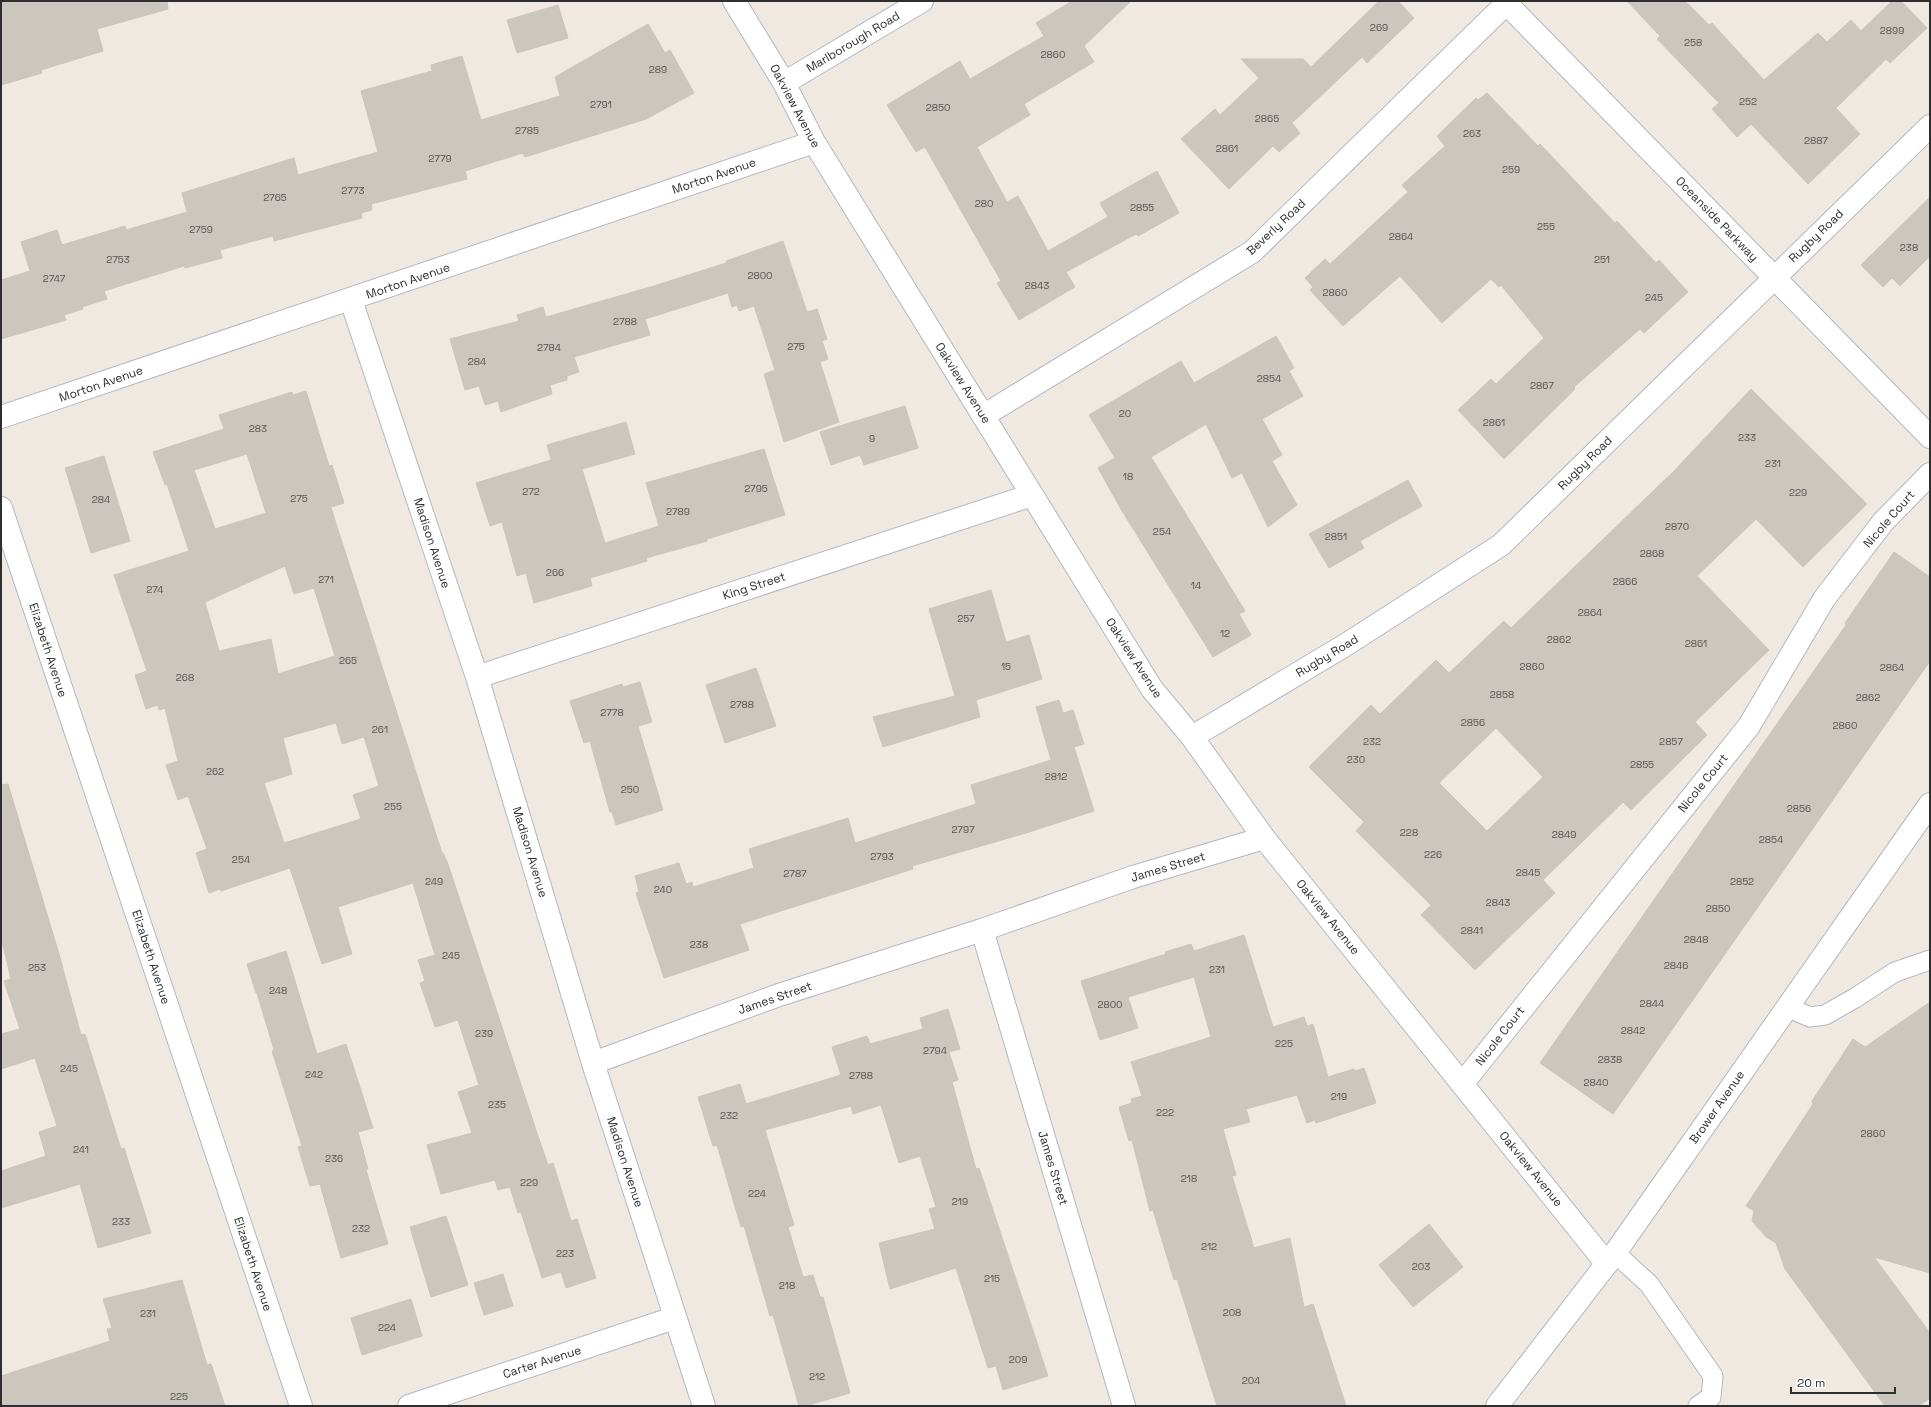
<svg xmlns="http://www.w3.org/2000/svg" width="1931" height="1407" viewBox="0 0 1931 1407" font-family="'Space Grotesk',sans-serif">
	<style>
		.building { fill: #cbc7bf; stroke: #cbc5ba; fill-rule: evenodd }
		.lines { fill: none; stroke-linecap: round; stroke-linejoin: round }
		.service-casing { stroke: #b4b7c1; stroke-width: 21 }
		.minor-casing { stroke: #b4b7c1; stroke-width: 24 }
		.secondary-casing { stroke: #b4b7c1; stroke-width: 24 }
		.service { stroke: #fff; stroke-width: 19 }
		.minor { stroke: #fff; stroke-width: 22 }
		.secondary { stroke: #fff; stroke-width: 22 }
		.labels { text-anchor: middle; stroke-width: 3.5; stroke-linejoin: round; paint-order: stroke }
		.number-label { font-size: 10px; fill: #555452 }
		.street-label { font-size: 12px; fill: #2e2e2e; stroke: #fff }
	</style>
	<rect width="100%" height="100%" fill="#efe9e1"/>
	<path class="building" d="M1,1h166l1,8 -71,20 6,22 -62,19 1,3 -41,12z
		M1072,1h59l-47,45 10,16 -70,42 6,11 -53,32 30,55 11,-6 30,55 60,-34 -8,-14 57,-32 22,42 -41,23 -2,-2 -70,38 9,15 -56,33 -22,-37 4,-2 -76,-134 -9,5 -29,-47 73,-44 10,18 74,-43 -8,-13z
		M1379,1h19l16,17 -47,45 -5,-6 -70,66 8,10 -21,19 -6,-6 -44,43 -48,-50 34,-30 5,6 39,-37 -18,-19h62l8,8z
		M1627,1h58l24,24 3,-2 52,57 54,-47 9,9 24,-22 10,11 31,-30h9l26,27 -37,35 -4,-4 -50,49 24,26 -52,50 -57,-60 -14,13 -25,-28 7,-6 -62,-64 3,-3z
		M558,5l10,33 -51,15 -10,-33z
		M648,24l17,29 5,-3 24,43 -48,26 -121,38 -2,-4 -58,18 2,8 -96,25 1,6 -11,3 1,5 -88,23 -1,-5 -53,14 2,8 -37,10 -1,-2 -80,25 3,8 -25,8 1,2 -19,6 2,5 -65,19v-59l29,-9 -9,-29 36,-12 5,15 63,-19 1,4 61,-18 -5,-19 112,-35 4,17 80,-23 -17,-61 71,-20 -1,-6 31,-9 19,64 79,-24 -5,-19z
		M1487,93l51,53 2,-2 75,79 2,-2 39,42 3,-3 29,32 -44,41 -4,-4 -66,58 1,2 -71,70 -46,-49 33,-31 5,5 48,-46 -43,-53 -2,2 -8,-8 -49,44 -42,-47 -57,50 -33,-36 3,-3 -8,-9 20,-19 5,5 78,-72 -6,-7 43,-39 -8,-10 39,-38 2,2z
		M1930,197v59l-30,30 -8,-8 -9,9 -22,-22z
		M783,241l24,71 10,-3 10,30 -5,2 6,18 -8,3 19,60 -55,20 -20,-68 11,-4 -21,-64 -15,5 -2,-6 -5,2 -4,-14 -83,26 5,16 -76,22 5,15 -12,4v4l-17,5 2,9 -51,18 -3,-11 -13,4 -6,-19 -14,4 -15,-51 69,-18 -2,-6 26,-8 3,10 108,-31 72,-23v-2z
		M1276,336l18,32 -5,3 14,25 -41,23 20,36 -10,6 25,44 -29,22 -26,-54 -10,5 -26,-54 -55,33 94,154 -6,3 12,21 -38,22 -91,-146 -24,-43 17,-10 -26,-43 92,-54 13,22z
		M1751,389l116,115 -64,63 -47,-48 -59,57 72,74 -74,72 12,13 -76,75 -8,-8 -80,78 12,13 -80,77 -54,-55 10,-10 -75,-74 8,-9 -55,-55 62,-62 9,9 56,-54 13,13 55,-52 7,7 164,-158zM1496,728l47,49 -56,54 -48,-48z
		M306,391l23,75 3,-1 12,38 -13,4 1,4 110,342h1l5,11 90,272 10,29 5,-2 18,58 6,-2 19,59 -30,10 -5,-16 -19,6 -21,-66 -3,1 -8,-26 -12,3 -3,-10 -54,14 -14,-49 45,-12 -14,-41 21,-7 -21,-65 -23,7 -15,-44 5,-2 -7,-21 17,-5 -22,-72 -75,24 14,47 -30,10 -32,-96 -69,23 -1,-2 -11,4 -13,-40 11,-4 -19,-53 -10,4 -12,-35 12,-4 -13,-53 -6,2 -1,-5 -12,4 -11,-34 12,-4 -33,-96 75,-24 -22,-67 -2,1 -12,-33 71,-23 -5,-14 73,-23 1,3zM247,454l19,59 -51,16 -21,-59zM285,566l9,28 20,-6 21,68 -57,18 -7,-35 -52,12 -14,-49zM336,723l6,21 22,-7 15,49 -26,9 8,24 -77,24 -20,-60 28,-9 -9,-36z
		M905,406l13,42 -54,17 -4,-10 -29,10 -11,-33z
		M626,422l9,32 -53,15 23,74 54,-17 -13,-43 118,-34 21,66 -78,24v2l-61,17 1,3 -57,17 2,8 -58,17 -8,-30 -9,3 -15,-54 -12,4 -14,-43 75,-23 -4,-15z
		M104,456l26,85 -39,12 -26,-85z
		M1408,480l14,26 -62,35 4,7 -35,20 -20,-34z
		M1894,552l36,25v84l-317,453 -73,-51 306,-438 -1,-2z
		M991,590l15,52 23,-7 13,44 -66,21 4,17 -97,30 -10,-30 82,-21 -26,-87z
		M756,668l20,58 -51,17 -19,-58z
		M640,682l12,40 -14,4 25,84 -47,15 -4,-13h-2l-20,-71 -6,2 -14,-42 52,-17 1,3z
		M1059,700l4,13 10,-3 11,34 -10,3 20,64 -68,22 -114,33 1,3 -173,55 9,26 -85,28 -28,-85 3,-1 -4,-16 44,-13 7,21 6,-2 1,5 61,-19 -5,-19 99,-31 7,25 121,-39 -5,-19 80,-25 -15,-53z
		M8,784l51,170 22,81 4,-1 36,115 3,-1 27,85 -53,15 -18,-64 -79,24v-37l45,-15 -7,-24 18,-6 -22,-68 -34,11v-35l19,-5 -16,-48 7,-2 -10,-42v-152z
		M1244,935l29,92 31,-10 3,9 6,-2 15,53 26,-8 1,2 9,-3 12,35 -60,20 -1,-3 -8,3 -10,-28 -51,14 4,13 -27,7 13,46 -4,1 22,72 36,-10 14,69 9,-3 33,102h-129l-40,-127 -3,1 -21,-70 -3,1 -18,-71 -3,1 -10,-34 13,-4 -1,-4 11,-3 -11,-34 80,-25 -17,-60 -66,20 10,31 -38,12 -19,-59 85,-27 -1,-2 26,-8 3,7z
		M286,951l31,103 29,-10 27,84 -15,4 10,37 -2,1 22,74 -47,14 -21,-74 -10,2 -12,-39 4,-1 -30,-95 2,-1 -17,-57h-1l-9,-29z
		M1930,1002v271l-56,-16 56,76v65l-11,8h-34l-100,-137 -9,-26 -10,-6 -14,-16 2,-10 -8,-5 67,-102 -1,-3 41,-62 12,8z
		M948,1009l12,40 -11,3 9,28 -6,2 24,87 3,-1 69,208 -45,14 -7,-24 -8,2 -32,-100 -66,21 -11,-46 56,-14 -6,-20 7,-2 -16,-51 -21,7 -18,-58 -28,9 -2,-8 -86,24 29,95 -6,2 15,50 10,-2 7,22h3l27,96 -45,13h-6l-26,-91 -3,1 -26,-90 -3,1 -24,-82 -4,1 -15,-49 42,-13 6,20 95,-29 -9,-28 35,-11 3,8 53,-15 -3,-11z
		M446,1216l22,69 -37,12 -21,-70z
		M1429,1224l34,43 -50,40 -34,-42z
		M503,1274l10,32 -29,9 -10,-32z
		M182,1280l25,85 4,-1 14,42h-224v-30l109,-35 -3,-12 5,-1 -9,-29z
		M411,1299l11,37 -60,19 -11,-37z"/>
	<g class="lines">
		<g class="service-casing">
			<path id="service" d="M1787,1007l23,10 15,-2 30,-17 40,-26 35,-12
				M1615,1253l34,31 64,92 -2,21 -13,9"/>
		</g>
		<g class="minor-casing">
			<path id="minor" d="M734,1l50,82 30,59 338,547 40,48 72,101 343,426
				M1504,1l426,436
				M784,83l138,-82
				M351,300l126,377 116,386 111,343
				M983,416l269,-164 257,-251
				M1,417l813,-275
				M1,508l300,898
				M477,677l555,-182
				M1192,737l155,-93 154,-99 429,-419
				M982,930l142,476
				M593,1063l186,-68 203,-65 151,-53 131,-39
				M1462,1084l287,-358 75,-127 59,-77 47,-48
				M409,1406l265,-88"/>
		</g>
		<g class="secondary-casing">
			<path id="secondary" d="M1497,1406l118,-153 315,-449"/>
		</g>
		<use href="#service" class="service"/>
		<use href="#minor" class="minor"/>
		<use href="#secondary" class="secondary"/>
	</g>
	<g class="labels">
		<g class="number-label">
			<text x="1379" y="31">269</text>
			<text x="1892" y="34">2899</text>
			<text x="1693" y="46">258</text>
			<text x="1053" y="58">2860</text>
			<text x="658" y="73">289</text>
			<text x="1748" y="105">252</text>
			<text x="601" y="108">2791</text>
			<text x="938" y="111">2850</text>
			<text x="1267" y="122">2865</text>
			<text x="527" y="134">2785</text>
			<text x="1472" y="137">263</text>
			<text x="1816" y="144">2887</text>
			<text x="1227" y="152">2861</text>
			<text x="440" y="162">2779</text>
			<text x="1511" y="173">259</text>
			<text x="353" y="194">2773</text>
			<text x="275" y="201">2765</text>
			<text x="984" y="207">280</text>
			<text x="1142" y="211">2855</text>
			<text x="1546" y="230">255</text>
			<text x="201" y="233">2759</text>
			<text x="1401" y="240">2864</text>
			<text x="1909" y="251">238</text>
			<text x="118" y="263">2753</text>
			<text x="1602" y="263">251</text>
			<text x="760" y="279">2800</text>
			<text x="54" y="282">2747</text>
			<text x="1037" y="289">2843</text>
			<text x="1335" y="296">2860</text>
			<text x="1654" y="301">245</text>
			<text x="625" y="325">2788</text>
			<text x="796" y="350">275</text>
			<text x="549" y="351">2784</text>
			<text x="477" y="365">284</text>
			<text x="1269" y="382">2854</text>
			<text x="1542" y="389">2867</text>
			<text x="1125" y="417">20</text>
			<text x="1494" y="426">2861</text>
			<text x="258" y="432">283</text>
			<text x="1747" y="441">233</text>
			<text x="872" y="442">9</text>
			<text x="1773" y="467">231</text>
			<text x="1128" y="480">18</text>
			<text x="756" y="492">2795</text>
			<text x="531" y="495">272</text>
			<text x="1798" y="496">229</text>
			<text x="299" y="502">275</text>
			<text x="101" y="503">284</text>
			<text x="678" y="515">2789</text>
			<text x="1677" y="530">2870</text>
			<text x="1162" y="535">254</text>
			<text x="1336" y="540">2851</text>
			<text x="1652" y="557">2868</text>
			<text x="555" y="576">266</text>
			<text x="326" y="583">271</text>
			<text x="1625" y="585">2866</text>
			<text x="1196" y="589">14</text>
			<text x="155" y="593">274</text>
			<text x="1590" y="616">2864</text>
			<text x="966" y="622">257</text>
			<text x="1225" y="637">12</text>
			<text x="1559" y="643">2862</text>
			<text x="1696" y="647">2861</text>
			<text x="348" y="664">265</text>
			<text x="1006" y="670">15</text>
			<text x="1532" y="670">2860</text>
			<text x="1892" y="671">2864</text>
			<text x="185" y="681">268</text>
			<text x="1502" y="698">2858</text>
			<text x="1868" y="701">2862</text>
			<text x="742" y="708">2788</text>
			<text x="612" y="716">2778</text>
			<text x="1473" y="726">2856</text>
			<text x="1845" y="729">2860</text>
			<text x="380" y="733">261</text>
			<text x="1372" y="745">232</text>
			<text x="1671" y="745">2857</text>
			<text x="1356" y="763">230</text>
			<text x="1642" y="768">2855</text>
			<text x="215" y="775">262</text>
			<text x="1056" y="780">2812</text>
			<text x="630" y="793">250</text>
			<text x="393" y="810">255</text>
			<text x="1799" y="812">2856</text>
			<text x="963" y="833">2797</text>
			<text x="1409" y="836">228</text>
			<text x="1564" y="838">2849</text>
			<text x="1771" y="843">2854</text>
			<text x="1433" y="858">226</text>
			<text x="882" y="860">2793</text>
			<text x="241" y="863">254</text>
			<text x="1528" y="876">2845</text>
			<text x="795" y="877">2787</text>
			<text x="434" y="885">249</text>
			<text x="1742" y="885">2852</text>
			<text x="663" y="893">240</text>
			<text x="1498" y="906">2843</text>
			<text x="1718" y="912">2850</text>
			<text x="1472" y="934">2841</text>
			<text x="1696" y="943">2848</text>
			<text x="699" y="948">238</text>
			<text x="451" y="959">245</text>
			<text x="1676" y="969">2846</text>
			<text x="37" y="971">253</text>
			<text x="1217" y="973">231</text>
			<text x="278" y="994">248</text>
			<text x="1652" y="1007">2844</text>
			<text x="1110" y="1008">2800</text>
			<text x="1633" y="1034">2842</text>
			<text x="484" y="1037">239</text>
			<text x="1284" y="1047">225</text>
			<text x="935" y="1054">2794</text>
			<text x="1610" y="1063">2838</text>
			<text x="69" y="1072">245</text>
			<text x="314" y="1078">242</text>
			<text x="861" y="1079">2788</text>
			<text x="1596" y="1086">2840</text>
			<text x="1339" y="1100">219</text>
			<text x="497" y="1108">235</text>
			<text x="1165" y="1116">222</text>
			<text x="729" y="1119">232</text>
			<text x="1873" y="1137">2860</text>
			<text x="81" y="1153">241</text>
			<text x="334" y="1162">236</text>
			<text x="1189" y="1182">218</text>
			<text x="529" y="1186">229</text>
			<text x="757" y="1197">224</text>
			<text x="960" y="1205">219</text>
			<text x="121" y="1225">233</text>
			<text x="361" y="1232">232</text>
			<text x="1209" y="1250">212</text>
			<text x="565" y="1257">223</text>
			<text x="1421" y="1270">203</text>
			<text x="992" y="1282">215</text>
			<text x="787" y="1289">218</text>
			<text x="1232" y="1316">208</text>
			<text x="148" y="1317">231</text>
			<text x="387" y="1331">224</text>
			<text x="1018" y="1363">209</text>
			<text x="817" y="1380">212</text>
			<text x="1251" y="1384">204</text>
			<text x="179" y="1400">225</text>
		</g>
		<g class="street-label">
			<text transform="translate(853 42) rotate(-31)" y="4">Marlborough Road</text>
			<text transform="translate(795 106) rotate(62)" y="4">Oakview Avenue</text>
			<text transform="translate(714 176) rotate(-19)" y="4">Morton Avenue</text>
			<text transform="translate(1717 219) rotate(46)" y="4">Oceanside Parkway</text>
			<text transform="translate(1276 227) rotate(-43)" y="4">Beverly Road</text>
			<text transform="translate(1816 236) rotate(-44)" y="4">Rugby Road</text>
			<text transform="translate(408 281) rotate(-19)" y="4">Morton Avenue</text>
			<text transform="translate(963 383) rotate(58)" y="4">Oakview Avenue</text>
			<text transform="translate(101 384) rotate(-19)" y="4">Morton Avenue</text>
			<text transform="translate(1585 463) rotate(-45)" y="4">Rugby Road</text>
			<text transform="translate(1889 519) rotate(-49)" y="4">Nicole Court</text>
			<text transform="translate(432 543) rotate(72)" y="4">Madison Avenue</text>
			<text transform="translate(754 586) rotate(-18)" y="4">King Street</text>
			<text transform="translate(48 650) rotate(72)" y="4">Elizabeth Avenue</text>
			<text transform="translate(1327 656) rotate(-31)" y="4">Rugby Road</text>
			<text transform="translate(1134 658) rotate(57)" y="4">Oakview Avenue</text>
			<text transform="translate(1703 783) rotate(-51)" y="4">Nicole Court</text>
			<text transform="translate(530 852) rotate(73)" y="4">Madison Avenue</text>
			<text transform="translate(1168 867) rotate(-17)" y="4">James Street</text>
			<text transform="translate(1328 917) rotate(51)" y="4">Oakview Avenue</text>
			<text transform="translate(151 957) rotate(72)" y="4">Elizabeth Avenue</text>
			<text transform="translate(775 998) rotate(-19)" y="4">James Street</text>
			<text transform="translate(1500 1036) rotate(-52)" y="4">Nicole Court</text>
			<text transform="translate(1717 1107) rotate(-55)" y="4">Brower Avenue</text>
			<text transform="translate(625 1162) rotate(72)" y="4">Madison Avenue</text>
			<text transform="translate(1053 1168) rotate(73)" y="4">James Street</text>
			<text transform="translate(1531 1169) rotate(51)" y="4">Oakview Avenue</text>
			<text transform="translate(253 1264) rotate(72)" y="4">Elizabeth Avenue</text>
			<text transform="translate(542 1362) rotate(-18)" y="4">Carter Avenue</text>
		</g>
	</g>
	<rect width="1931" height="1407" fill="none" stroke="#2e2e2e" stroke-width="4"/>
	<path d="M1791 1387v6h104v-6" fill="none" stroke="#2e2e2e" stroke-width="2"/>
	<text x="1797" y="1387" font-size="12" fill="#2e2e2e" stroke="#ffffff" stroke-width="3" paint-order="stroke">20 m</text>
</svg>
